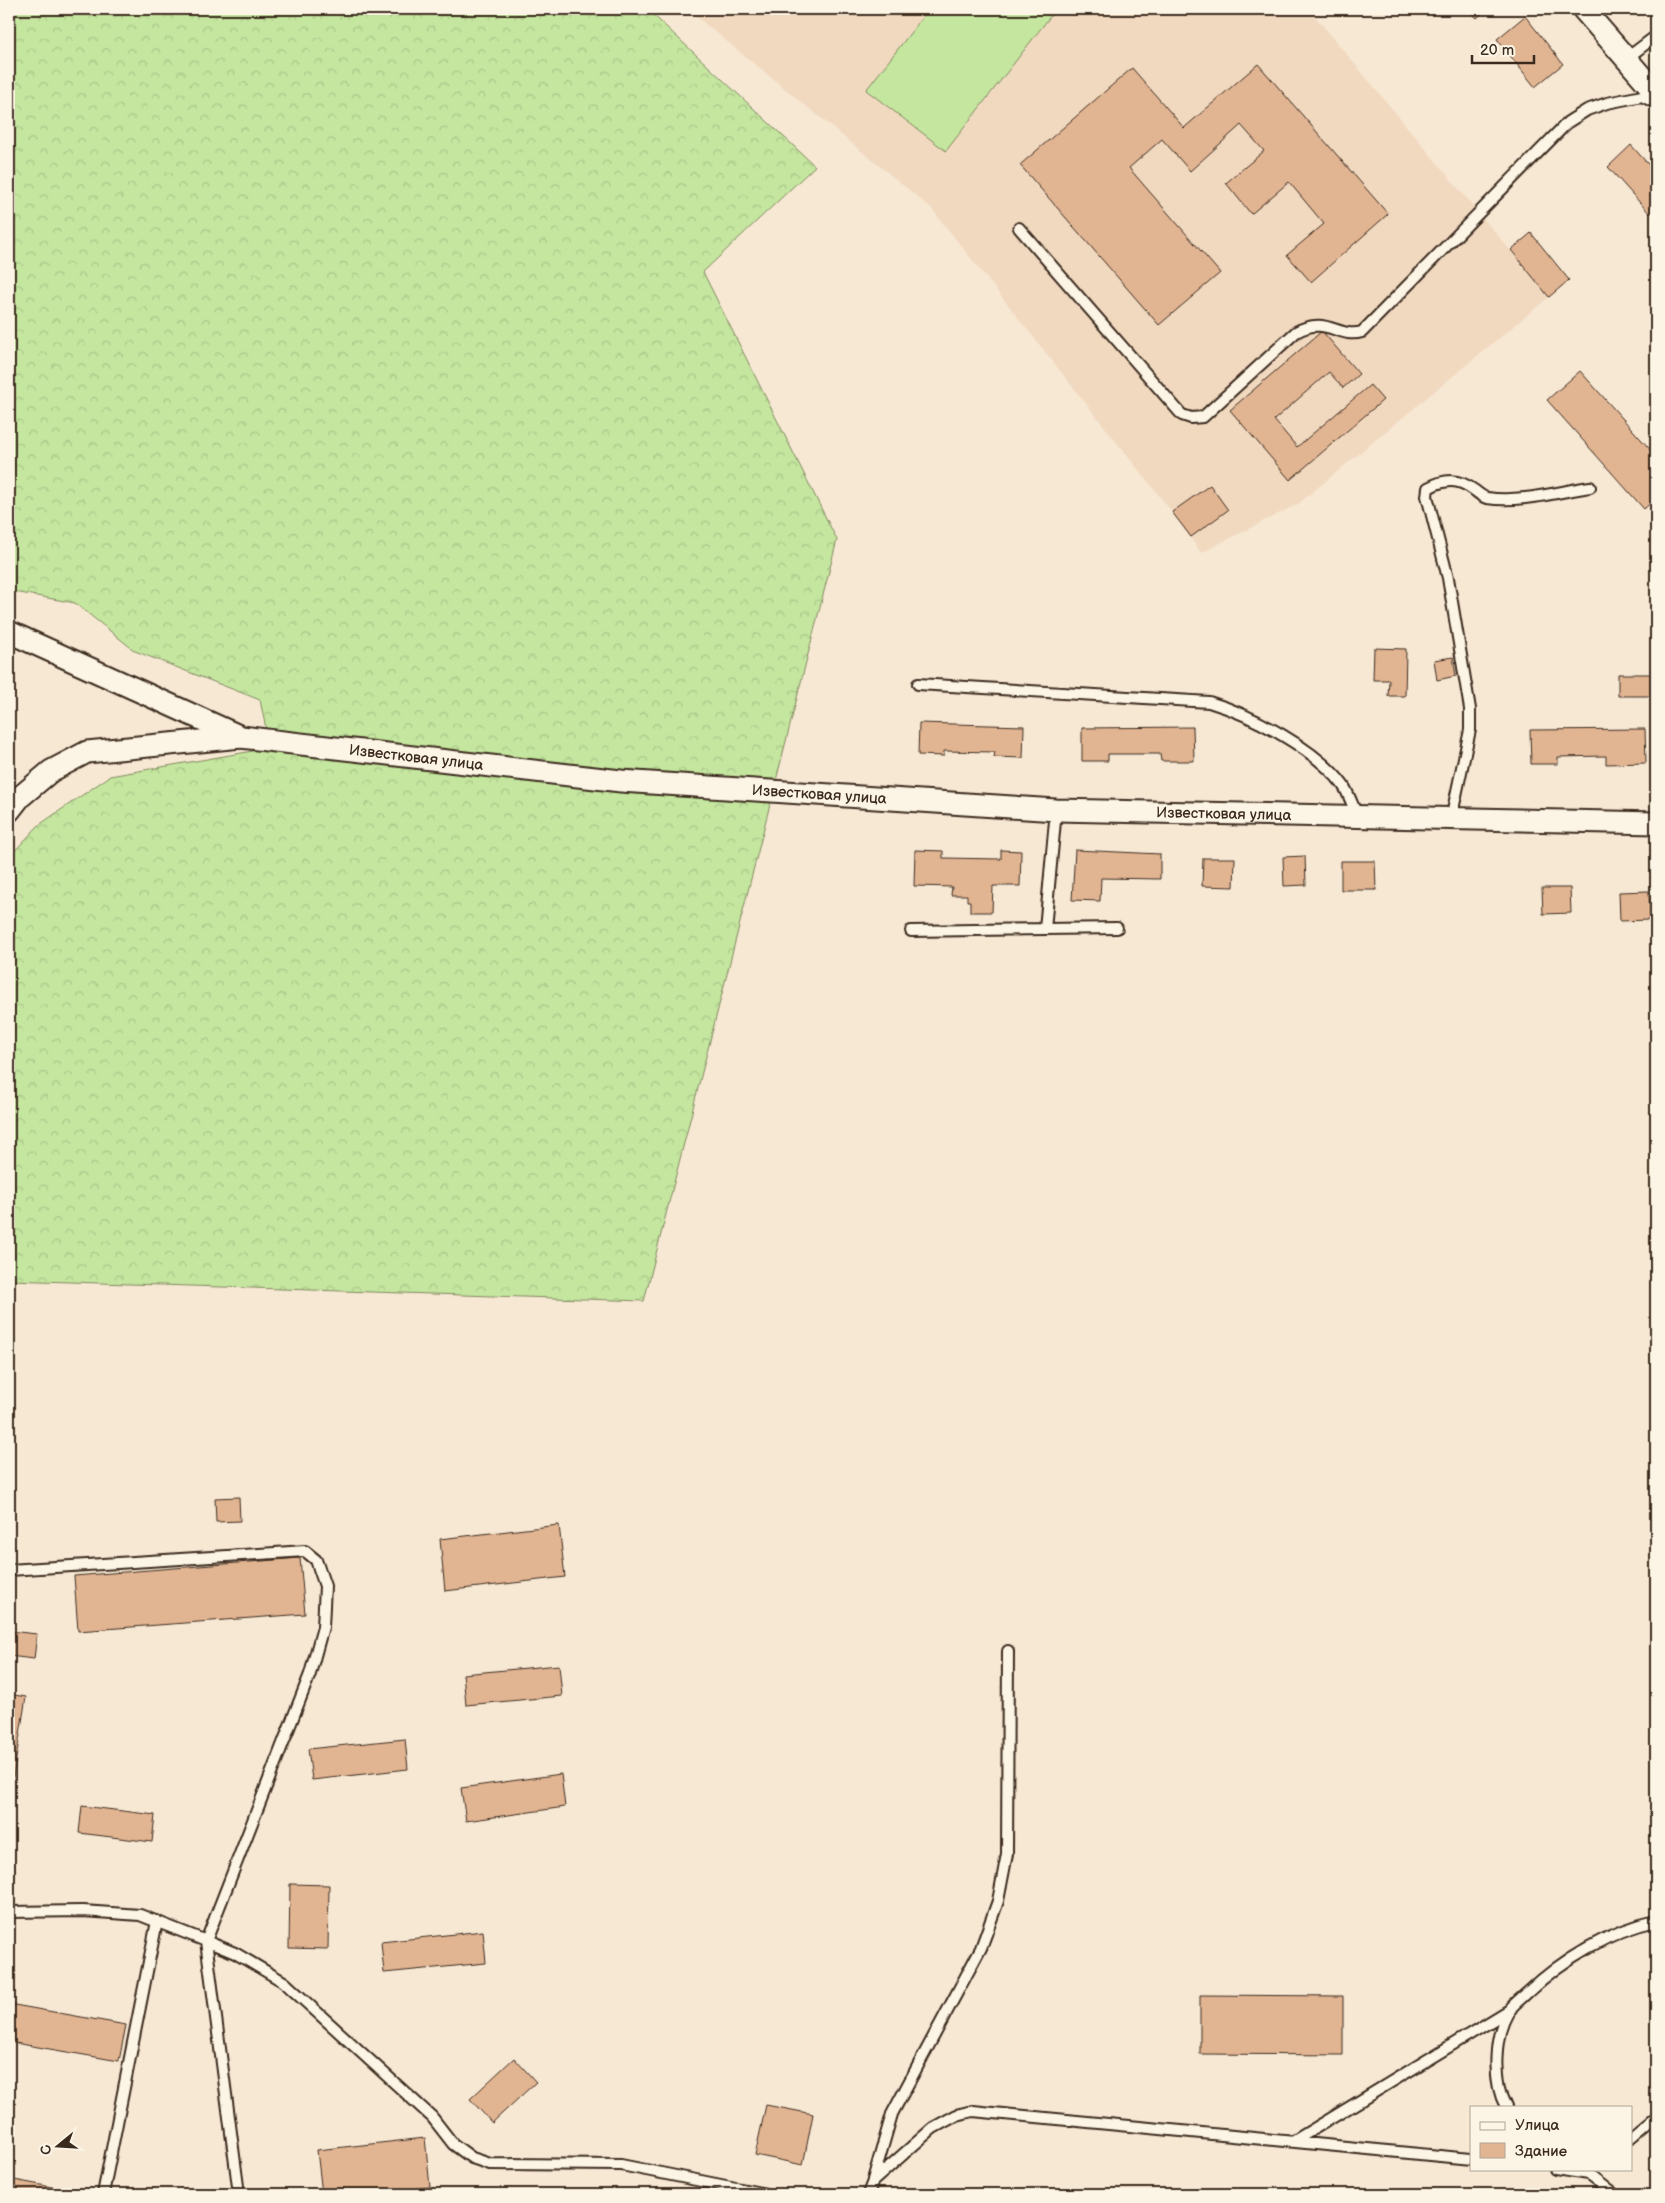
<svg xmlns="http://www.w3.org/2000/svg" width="1665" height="2203" viewBox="0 0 1665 2203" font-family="'Balsamiq Sans',sans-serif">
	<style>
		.built { fill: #f1d9c0 }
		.forest { fill: url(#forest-crowns); stroke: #80885e }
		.pitch { fill: #c4e69f; stroke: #80885e }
		.building { fill: #e2b592; stroke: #3b2a1e }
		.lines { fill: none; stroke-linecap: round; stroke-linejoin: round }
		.service-casing { stroke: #3b2a1e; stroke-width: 14 }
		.minor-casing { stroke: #3b2a1e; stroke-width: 25 }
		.service { stroke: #fcf5e5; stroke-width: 10 }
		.minor { stroke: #fcf5e5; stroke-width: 21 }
		.labels { text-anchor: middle; stroke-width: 4.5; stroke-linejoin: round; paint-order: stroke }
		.street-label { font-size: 15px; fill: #3b2a1e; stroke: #fcf5e5 }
	</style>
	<defs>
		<pattern id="forest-crowns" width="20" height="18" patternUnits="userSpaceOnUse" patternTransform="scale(1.25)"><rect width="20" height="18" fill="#c4e69f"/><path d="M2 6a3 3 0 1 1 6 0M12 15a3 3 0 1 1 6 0" fill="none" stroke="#a9c588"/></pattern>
	</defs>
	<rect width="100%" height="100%" fill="#f7e8d4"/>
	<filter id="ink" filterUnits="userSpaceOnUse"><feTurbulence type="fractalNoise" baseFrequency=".02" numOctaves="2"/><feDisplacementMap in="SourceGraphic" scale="10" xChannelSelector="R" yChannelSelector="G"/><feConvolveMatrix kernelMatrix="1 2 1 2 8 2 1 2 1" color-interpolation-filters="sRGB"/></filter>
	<g filter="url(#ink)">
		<path class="built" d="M687,9h622l240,288 -251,207 -97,49 -29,-41 -241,-304z"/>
		<path class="forest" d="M9,9h638l168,157 -112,106 134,268 -193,761 -635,-21v-423l30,-32 71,-49 160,-28 -10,-48 -125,-49 -60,-48 -66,-12z"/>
		<path class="pitch" d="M929,9h127l-110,142 -80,-61z"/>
		<path class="building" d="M1467,9h20l-10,9z
			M1525,16l38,48 -28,23 -38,-48z
			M1258,64l130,150 -77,68 -24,-27 37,-31 -35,-42 -38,32 -25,-31 38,-32 -23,-26 -51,46 -28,-32 -33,29 91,105 -61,52 -139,-160 112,-97 52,60z
			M1631,145l25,28v35l-6,6 -42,-47z
			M1531,233l38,47 -20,17 -38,-47z
			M1322,331l37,43 -16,14 -14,-16 -55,48 23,27 73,-62 13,15 -93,80 -60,-70z
			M1580,371l76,85v42l-12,11 -97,-109z
			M1210,485l18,25 -37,27 -19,-25z
			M1374,648l32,1 -1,47h-17l1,-16h-16z
			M1453,657l3,19 -19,4 -3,-20z
			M1618,674h38v22h-38z
			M919,723l105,3 -1,32 -29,-1 1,-5 -51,-1v5l-26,-1z
			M1193,727l1,34h-33l-1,-7h-52v7h-26v-33z
			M1645,729l1,34 -40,1v-8l-48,1v7h-27l-1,-34z
			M915,850l28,1v7l58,1v-9l20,1 -1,35h-27l-1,26h-22v-11h-3v-6h-16l1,-8 -38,-1z
			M1075,850l85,4v25l-59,-1 -1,23 -28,-1z
			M1305,856l1,29 -22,1 -1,-29z
			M1203,858h32l-1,29 -32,-1z
			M1341,861h34l1,29h-35z
			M1542,888h28l1,25 -28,1z
			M1649,891l1,29 -30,1 -1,-29z
			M239,1497l1,24 -24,1 -1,-24z
			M559,1525l6,52 -120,14 -5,-52z
			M300,1558l5,56 -227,17 -4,-55z
			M9,1631l28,3 -3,25 -25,-3z
			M559,1665l3,31 -96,9 -3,-31z
			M9,1694l17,3 -17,105z
			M405,1739l3,30 -96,11 -4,-31z
			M561,1774l4,33 -99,14 -5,-33z
			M82,1806l73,9 -3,27 -73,-9z
			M290,1884l39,1 -1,64 -39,-1z
			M483,1931l3,32 -102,10 -3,-31z
			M1200,1995l143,1v59l-143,-1z
			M9,2004l117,21 -7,36 -110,-19z
			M514,2058l22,24 -44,41 -22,-24z
			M766,2105l47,9 -10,51 -48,-10z
			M425,2138l5,49 -72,7h-36l-5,-44z
			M9,2179l80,15h-80z"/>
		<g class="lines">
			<g class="service-casing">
				<path id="service" d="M1627,58l29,-22
					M1019,228l163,187 9,3 12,-1 93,-85c31,-17 42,7 66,0l206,-210 19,-12 20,-7 35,-7 14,7
					M918,684l291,18c43,13 107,47 134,83 6,9 10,22 15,32
					M1451,819l19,-89v-21l-22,-131 -21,-82 1,-8c17,-9 30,-10 46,2 4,3 8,7 13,8 33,5 70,-6 103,-11
					M1045,929l72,-1
					M911,931l134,-2 11,-119
					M9,1570l296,-19 11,9 9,26 -2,41 -13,47 -104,267 29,12 49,29 148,135 21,27 19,14 18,6 131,1 145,29
					M9,1912l74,-1 57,4 66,26 33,253
					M1506,2107c-14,-26 -13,-74 5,-99 5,-6 12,-11 17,-16 35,-33 81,-61 128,-71
					M1631,2139l25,-21
					M1294,2141l217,-132
					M1555,2169l34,5 26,20
					M873,2180l19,-66 89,-166 17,-47 9,-47 1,-203
					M103,2194l54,-273
					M868,2194l5,-13 60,-53 24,-13 16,-4 498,48"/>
			</g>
			<g class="minor-casing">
				<g id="minor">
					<path d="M1583,9l73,84"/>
					<path id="s1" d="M9,632l232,105 380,44 435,29 600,13"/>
					<path d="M9,811l11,-14 31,-26 36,-19 154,-15"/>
				</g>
			</g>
			<use href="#service" class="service"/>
			<use href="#minor" class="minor"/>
		</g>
	</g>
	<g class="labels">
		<g class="street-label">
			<text dy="5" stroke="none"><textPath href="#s1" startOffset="431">Известковая улица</textPath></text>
			<text dy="5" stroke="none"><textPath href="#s1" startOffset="836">Известковая улица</textPath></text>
			<text dy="5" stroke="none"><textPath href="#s1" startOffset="1241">Известковая улица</textPath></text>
		</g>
	</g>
	<rect width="1665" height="2203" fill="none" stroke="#fcf5e5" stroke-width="30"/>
	<rect x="15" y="15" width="1635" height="2173" fill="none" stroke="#3b2a1e" stroke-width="2" filter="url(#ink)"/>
	<rect x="1470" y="2106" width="162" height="65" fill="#fcf5e5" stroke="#afa495"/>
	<rect x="1480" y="2122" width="25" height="8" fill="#fcf5e5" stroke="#afa495"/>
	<text x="1515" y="2130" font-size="15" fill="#3b2a1e">Улица</text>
	<rect x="1480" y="2143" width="25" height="15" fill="#e2b592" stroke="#afa495"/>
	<text x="1515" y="2156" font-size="15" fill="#3b2a1e">Здание</text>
	<g transform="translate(58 2146) rotate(252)" stroke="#fcf5e5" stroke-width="4" paint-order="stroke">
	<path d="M0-4L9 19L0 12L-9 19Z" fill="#3b2a1e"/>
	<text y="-8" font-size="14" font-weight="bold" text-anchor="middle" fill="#3b2a1e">С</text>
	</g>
	<path d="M1472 55v8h62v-8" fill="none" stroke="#3b2a1e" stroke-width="2.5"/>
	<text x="1480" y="55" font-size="15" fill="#3b2a1e" stroke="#fcf5e5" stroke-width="4" paint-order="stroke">20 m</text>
</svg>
